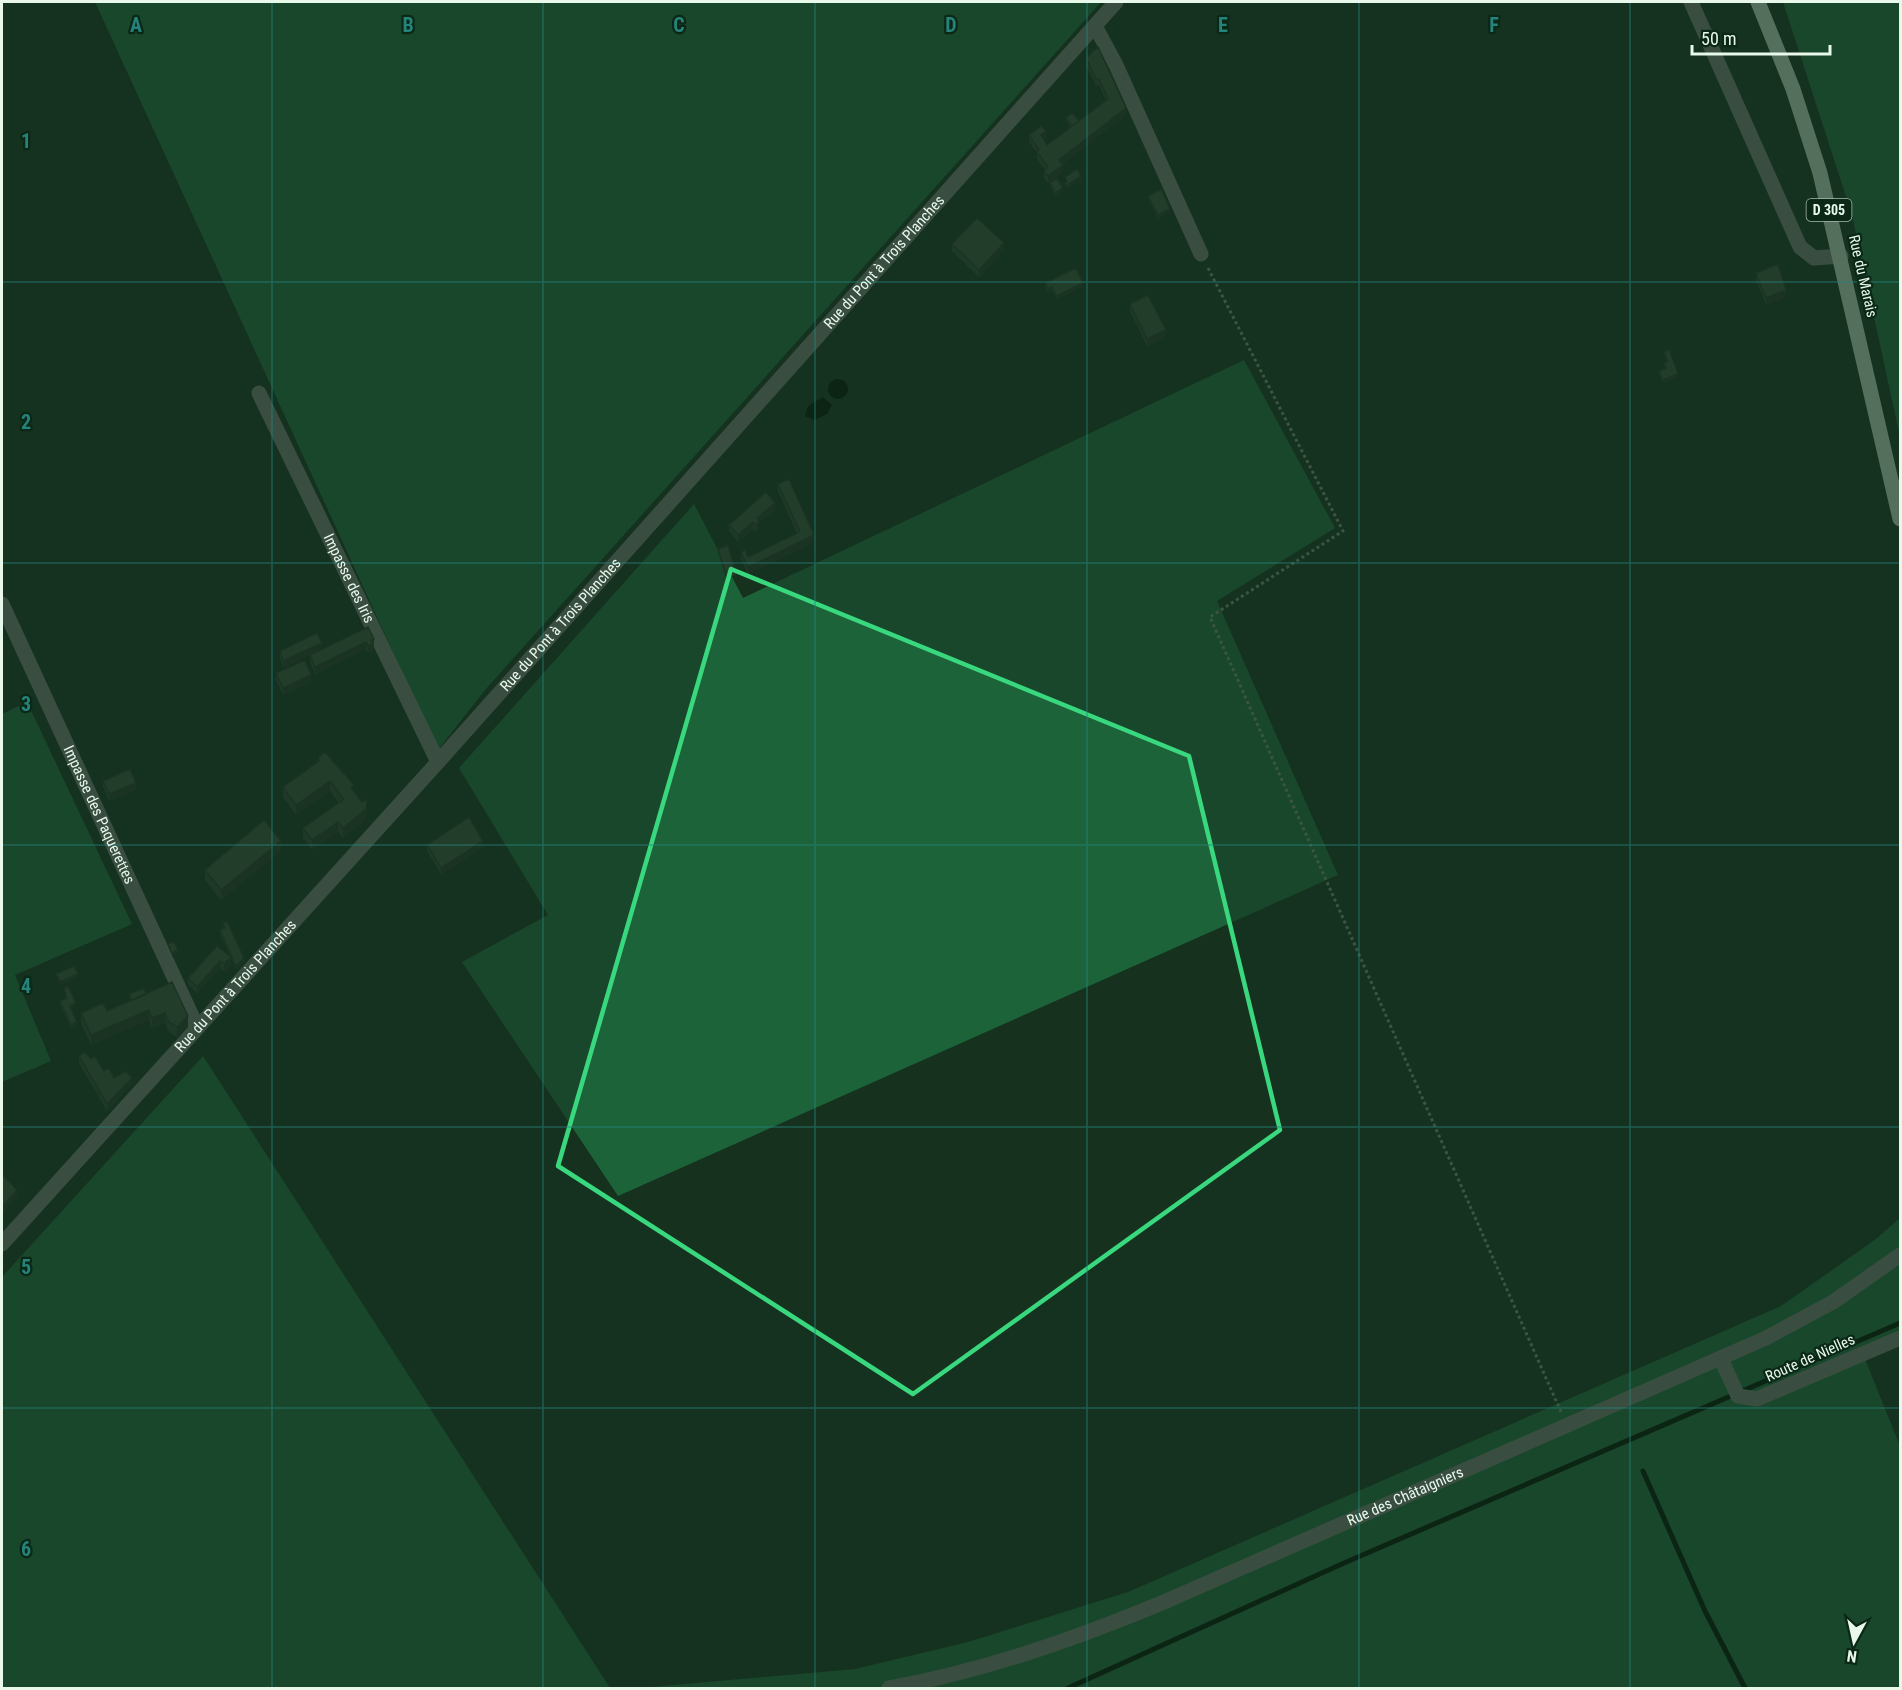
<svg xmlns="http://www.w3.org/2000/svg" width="1902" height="1690" viewBox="0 0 1902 1690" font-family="'Roboto Condensed',sans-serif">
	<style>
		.green { fill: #1c633a }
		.water { fill: #011608 }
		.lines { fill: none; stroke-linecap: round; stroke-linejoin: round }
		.stream { stroke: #011608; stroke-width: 5 }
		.path { stroke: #68806f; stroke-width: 3; stroke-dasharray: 3 3; stroke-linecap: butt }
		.minor { stroke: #657269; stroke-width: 15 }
		.major { stroke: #9fbaa7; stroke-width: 15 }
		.wall { fill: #2b4433 }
		.shaded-wall { fill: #233729 }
		.building { fill: #324f3b; stroke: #233729; stroke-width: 1.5 }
		.marked { fill: none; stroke: #39d87f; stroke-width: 4.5; stroke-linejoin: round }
		.grid { fill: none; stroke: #25837b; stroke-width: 1.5; stroke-opacity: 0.55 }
		.labels { text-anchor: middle; stroke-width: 4.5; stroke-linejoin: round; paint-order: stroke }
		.shield { fill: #0b2816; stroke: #a6baac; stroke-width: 1.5 }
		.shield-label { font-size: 14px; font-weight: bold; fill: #e8f9ec }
		.street-label { font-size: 15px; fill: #e8f9ec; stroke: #0b2816 }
		.grid-label { font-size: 20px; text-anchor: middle; font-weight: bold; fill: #25837b; stroke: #0b2816; stroke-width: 4.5; stroke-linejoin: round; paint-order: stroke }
	</style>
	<rect width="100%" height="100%" fill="#16321f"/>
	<path class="green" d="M95,2h1006l-616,688 -47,60z
		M1783,2h117v435l-48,-222z
		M1244,360l91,168 -118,73 121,274 -720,321 -156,-234 86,-47 -89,-147 235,-264 49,94z
		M27,702l105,222 -117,51 36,86 -49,21v-368z
		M203,1056l407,632h-608v-411z
		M1900,1218v113l-39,18 39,97v242h-1261l216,-19 113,-27 160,-50 653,-286 95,-67z"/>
	<path class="water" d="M828 389a10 10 0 1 1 20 0a10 10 0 1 1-20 0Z
		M823,397l9,8 -5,9 -12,6 -10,-4 3,-10z"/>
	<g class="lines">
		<path class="stream" d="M1643,1471l62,140 40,77
			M1068,1688l276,-125 556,-240"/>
		<path class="path" d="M1208,268l135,263 -133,86 351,795"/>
		<g class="minor">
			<path d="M1691,2l109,245 14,11 27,-2"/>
			<path d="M1095,26l21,39 85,189"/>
			<path id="s1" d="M259,393l179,369"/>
			<path id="s2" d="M2,604l195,423"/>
			<path id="s3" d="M2,1244l436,-482 678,-760"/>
			<path d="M1721,1359l17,37 19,3 143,-61"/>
			<path id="s4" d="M889,1688c95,-17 186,-49 275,-86l602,-264 67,-36 67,-47"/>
		</g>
		<path class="major" d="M1758,2l35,87 27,84 80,346"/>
	</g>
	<path class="wall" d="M1086,58l40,57 -64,49 1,8 -15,11 -4,-5v-7l1,-1 -8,-11v-6l-8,-11v-7l17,3 -2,2 3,5 23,-18 -4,-6v-3l13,3 27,-20 -7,-16 -3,1 -10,-21z
		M1050,183l13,8 -8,5 -5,-10z
		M1148,196l22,16 -12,6 -10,-19z
		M952,244l52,6 -25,27 -27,-26z
		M1756,273l30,24 -20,8 -10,-25z
		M1045,283l38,3 -26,13 -5,-9 -4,2 -3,-5z
		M1130,304l36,33 -19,9 -17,-35z
		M1664,352l14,25 -15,6 -4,-9v-3l6,-2 -1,-6 3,-2 -3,-6z
		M778,484l36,58 -66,32 -7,-15v-7l7,5 49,-23 -19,-43z
		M775,509l-16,14v5l-3,4 -3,-3 -15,13 -9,-11v-6z
		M718,549l18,26 -10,3 -8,-26z
		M374,639l-1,11 -5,3 -2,-4 -51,25 -5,-12v-7z
		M322,649l-39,19 -3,-11v-6z
		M276,673l35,8 -28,14 -7,-16z
		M318,758l36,34 13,17 -1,10 -23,19 -5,-6 -26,18 -9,-12v-10l36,-25 -9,-12 -34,24 -13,-18v-10l35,-25z
		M103,781l33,9 -27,11 -6,-14z
		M427,845l56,3 -42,26 -14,-23z
		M281,851l-60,49 -16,-20v-10z
		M223,923l21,38 -8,8 -16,-35v-4l4,-1z
		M217,946l14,18 -7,7 -4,-3 -23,25 -9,-8v-7z
		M64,988l12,18 -5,3 6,16 -6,3 -11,-24v-3l6,-2z
		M129,994h17l42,32 -11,11 -8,-5 -4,-9 -13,5 -3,-8 -58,25 -10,-22v-10l26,-2 23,-10z
		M79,1056l12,3 13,12 10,7 18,6 -25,27 -28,-48z"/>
	<path class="shaded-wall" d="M1126,108v7l-67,52v-7z
		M1046,131v7l-5,4v-7z
		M1063,165v7l-15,11v-7z
		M1081,176v4l-15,9v-3z
		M1063,188v3l-8,5v-3z
		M1170,209v3l-12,6v-3z
		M1004,243v7l-25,27v-7z
		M1083,283v3l-26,13v-3z
		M1052,287v3l-4,2v-3z
		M1786,290v7l-20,8v-7z
		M1166,330v7l-19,9v-7z
		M1678,374v3l-15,6v-3z
		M775,503v6l-16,14v5l-3,4 1,-14z
		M753,522v7l-15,13v-7z
		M814,535v7l-66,32v-7z
		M736,572v3l-10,3v-3z
		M374,639l-1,11 -5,3v-7l3,-6z
		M366,642v7l-51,25v-7z
		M322,643v6l-39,19v-7z
		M311,675v6l-28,14v-7z
		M330,781v10l-34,24v-10z
		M136,783v7l-27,11v-7z
		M367,799l-1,20 -23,19v-10z
		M338,822v10l-26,18v-10z
		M281,841v10l-60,49v-10z
		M483,841v7l-42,26v-6z
		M178,950v4l-6,3v-4z
		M231,957v7l-7,7v-7z
		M244,958v3l-8,8v-3z
		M220,961v7l-23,25v-6z
		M78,974v3l-18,8v-3z
		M76,1003v3l-6,3v-3z
		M149,1010v10l-58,25v-10z
		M165,1013v10l-13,5v-10z
		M188,1016v10l-11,11v-10z
		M77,1022v3l-6,3v-3z
		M132,1078v6l-25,27v-7z
		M17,1190v7l-15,16v-6z"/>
	<path class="building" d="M1098,47l28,61 -67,52 4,5 -15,11 -4,-5 4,-4 -11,-15 2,-2 -10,-15 12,-9 5,5 -5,4 6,10 61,-46 -9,-20h-3l-10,-21z
		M1072,113l7,8 -7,5 -6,-8z
		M1077,169l4,7 -15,10 -2,-3 3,-1 -2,-5z
		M1057,178l6,10 -8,5 -5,-10z
		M1161,189l9,20 -12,6 -10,-19z
		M977,218l27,25 -25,27 -27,-26z
		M1778,264l8,26 -20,8 -10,-25z
		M1076,268l7,15 -26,13 -5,-9 -4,2 -3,-6z
		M1148,295l18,35 -19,9 -17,-35z
		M1669,349l9,25 -15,6 -4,-9 7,-3 -2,-5 4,-2 -4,-9z
		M789,479l25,56 -66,32 -7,-15 4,-2 3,7 52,-25 -22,-48z
		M766,492l9,11 -18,15 2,3 -3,4 -3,-3 -15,13 -9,-10z
		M728,545l8,27 -10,3 -8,-26z
		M368,627l6,12 -3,1 2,4 -5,2 -2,-4 -51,25 -5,-12z
		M317,633l5,10 -39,18 -3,-10z
		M305,660l6,15 -28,13 -7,-15z
		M325,752l29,33 -3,3 11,14 5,-3 -1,10 -23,19 -5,-6 -26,18 -9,-12 41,-29 -14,-18 -34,24 -13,-18 36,-26 -1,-3z
		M130,769l6,14 -27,11 -6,-13z
		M469,817l14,24 -42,27 -14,-23z
		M264,820l17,21 -60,49 -16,-20z
		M227,921l17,37 -8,8 -16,-36 5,-2 -2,-5z
		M174,942l4,8 -6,3 -4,-9z
		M217,946l14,11 -7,7 -4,-3 -23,26 -9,-9z
		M74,966l4,8 -18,8 -4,-8z
		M172,982l16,34 -11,11 -8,-5 -4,-9 -13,5 -3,-8 -58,25 -10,-22 22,-10 4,8z
		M68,986l8,17 -6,3 7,16 -6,3 -11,-24 7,-3 -3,-10z
		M144,988l2,6 -15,7 -2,-7z
		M85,1052l6,7 4,-3 9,15 5,-3 5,10 12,-7 6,7 -25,26 -28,-48z
		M2,1174l15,16 -15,17z"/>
	<path d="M0 0H1902V1690H0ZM731,569l458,187 91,374 -367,264 -355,-228z" fill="#16321f" fill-opacity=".55" fill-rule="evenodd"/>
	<path class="marked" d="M731,569l458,187 91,374 -367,264 -355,-228z"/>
	<path class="grid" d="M272,2v1686M543,2v1686M815,2v1686M1087,2v1686M1359,2v1686M1630,2v1686M2,282h1898M2,563h1898M2,845h1898M2,1127h1898M2,1408h1898"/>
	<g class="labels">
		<rect class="shield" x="1806.5" y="199" width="45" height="22" rx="4.5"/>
		<g class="shield-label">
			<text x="1829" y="215">D 305</text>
		</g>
		<g class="street-label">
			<text dy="5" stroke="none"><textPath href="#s3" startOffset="1320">Rue du Pont à Trois Planches</textPath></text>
			<text transform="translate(1863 276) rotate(77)" y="5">Rue du Marais</text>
			<text dy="5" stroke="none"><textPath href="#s1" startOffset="206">Impasse des Iris</textPath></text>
			<text dy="5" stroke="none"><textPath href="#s3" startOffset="834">Rue du Pont à Trois Planches</textPath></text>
			<text dy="5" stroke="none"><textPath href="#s2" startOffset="232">Impasse des Paquerettes</textPath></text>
			<text dy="5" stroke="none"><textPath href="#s3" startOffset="348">Rue du Pont à Trois Planches</textPath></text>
			<text transform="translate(1810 1358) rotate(-24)" y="5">Route de Nielles</text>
			<text dy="5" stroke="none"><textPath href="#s4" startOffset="552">Rue des Châtaigniers</textPath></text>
		</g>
	</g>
	<g class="grid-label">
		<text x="136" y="32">A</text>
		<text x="408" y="32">B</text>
		<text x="679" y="32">C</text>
		<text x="951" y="32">D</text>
		<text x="1223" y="32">E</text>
		<text x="1494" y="32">F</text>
		<text x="26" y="148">1</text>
		<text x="26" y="429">2</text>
		<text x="26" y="711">3</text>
		<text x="26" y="993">4</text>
		<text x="26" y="1274">5</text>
		<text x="26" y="1556">6</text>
	</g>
	<rect width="1902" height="1690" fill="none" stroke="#e8f9ec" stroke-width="6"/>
	<g transform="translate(1854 1642) rotate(188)" stroke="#0b2816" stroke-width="4.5" paint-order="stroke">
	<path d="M0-4.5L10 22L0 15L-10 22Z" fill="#e8f9ec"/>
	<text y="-9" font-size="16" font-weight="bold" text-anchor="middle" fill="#e8f9ec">N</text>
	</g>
	<path d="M1692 45v9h138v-9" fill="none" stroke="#e8f9ec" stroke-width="3"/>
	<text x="1701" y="45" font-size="18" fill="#e8f9ec" stroke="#0b2816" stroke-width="4.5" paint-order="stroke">50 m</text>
</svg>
